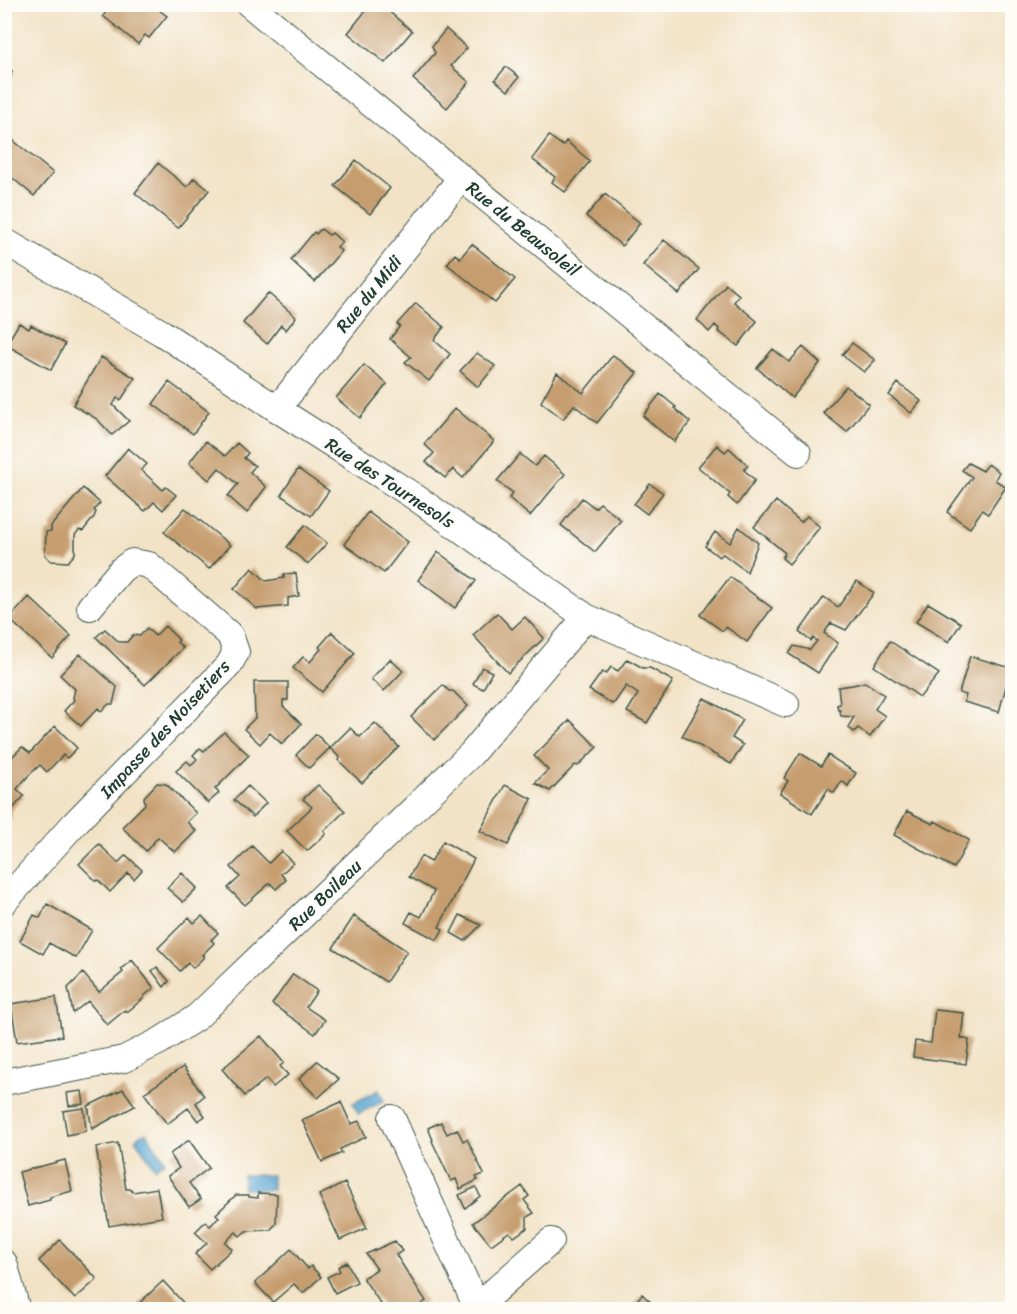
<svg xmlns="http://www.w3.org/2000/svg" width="1017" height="1314" viewBox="0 0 1017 1314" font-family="Sriracha,sans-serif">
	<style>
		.water { fill: #59a4d1; stroke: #3c7082; stroke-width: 1.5 }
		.building { fill: #c69d6e }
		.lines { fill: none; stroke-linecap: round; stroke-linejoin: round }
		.minor-casing { stroke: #3f564a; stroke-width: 28 }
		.minor { stroke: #fff; stroke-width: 26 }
		.labels { text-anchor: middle; stroke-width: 4.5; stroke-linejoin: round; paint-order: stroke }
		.street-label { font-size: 18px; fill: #1f3d34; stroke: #fdfcf7 }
	</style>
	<rect width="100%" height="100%" fill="#fdfcf7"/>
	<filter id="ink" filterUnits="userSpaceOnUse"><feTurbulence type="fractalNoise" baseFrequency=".0167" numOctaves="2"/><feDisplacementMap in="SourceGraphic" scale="12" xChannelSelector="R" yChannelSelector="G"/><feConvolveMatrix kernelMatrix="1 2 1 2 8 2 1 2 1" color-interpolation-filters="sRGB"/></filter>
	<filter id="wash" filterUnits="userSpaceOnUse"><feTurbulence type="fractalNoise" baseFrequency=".008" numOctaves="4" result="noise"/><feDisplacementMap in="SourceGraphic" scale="24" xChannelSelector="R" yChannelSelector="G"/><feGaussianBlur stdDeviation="1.35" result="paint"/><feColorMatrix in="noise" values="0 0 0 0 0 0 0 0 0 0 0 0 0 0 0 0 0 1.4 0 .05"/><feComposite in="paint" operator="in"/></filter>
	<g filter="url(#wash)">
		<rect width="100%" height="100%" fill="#f2e3c7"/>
		<path class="water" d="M379,1090l5,11 -26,13 -5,-11z
			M146,1132l19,29 -10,7 -20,-29z
			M243,1175h29v15l-29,-1z"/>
		<g id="blocks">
			<path class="building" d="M371,4h9l32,27 -27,32 -37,-30z
				M108,5h44l15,11 -18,22 -4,-3 -7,9 -35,-28 7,-9z
				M446,29l21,19 -16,18 18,16 -22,26 -34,-29 22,-26 -3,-7z
				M506,67l13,10 -11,14 -13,-11z
				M5,69l7,2 -4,19 -4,-1z
				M4,133l49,40 -19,23 -30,-25z
				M549,136l14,10 3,-5 24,20 -25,31 -13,-10 3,-5 -23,-18z
				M356,160l34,28 -20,26 -35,-28z
				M158,163l29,24 7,-9 15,12 -31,38 -43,-35z
				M605,194l35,29 -18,23 -36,-30z
				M321,229l8,6 3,-2 10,9 -5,5 4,4 -26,31 -24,-22 23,-28 2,2z
				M664,240l35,29 -20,25 -36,-29z
				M472,244l43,35 -20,24 -48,-39 8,-10 5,4z
				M726,284l13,11 -5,7 23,19 -19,25 -20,-15 1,-2 -4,-4 -6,7 -12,-12z
				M268,293l28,24 -10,13 -5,-5 -14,19 -24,-21z
				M416,303l28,24 -10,13 16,14 -21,27 -24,-19 6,-5 -21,-18 10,-13 -3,-2z
				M19,323l10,6 2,-4 34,19 -14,26 -45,-25z
				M852,343l23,17 -11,12 -22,-17z
				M803,347l17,16 -28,35 -35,-30 16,-19 16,13z
				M477,353l18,13 -17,21 -18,-16z
				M613,355l24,18 -40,50 -23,-18 -11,14 -22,-17 16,-29 26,20z
				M101,357l34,21 -14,22 -4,-2 -4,7 16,16 -17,14 -15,-16 -24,-14z
				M364,365l23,19 -27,34 -24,-20z
				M169,382l40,30 -16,22 -40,-30z
				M898,383l23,18 -10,12 -22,-18z
				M846,386l23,18 -22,28 -24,-19z
				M660,394l16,13 -2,1 16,14 -16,20 -31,-26z
				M455,408l39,33 -31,37 -10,-9 -8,9 -19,-16 8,-9 -10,-9z
				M206,441l19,15 12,-13 11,10 -4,5 11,8 -5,6 16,15 -19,26 -19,-17 10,-12 -19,-16 -10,12 -20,-17z
				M717,445l8,7 4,-4 19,17 -4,5 11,10 -18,25 -9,-8 2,-3 -32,-27z
				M128,448l19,16 -6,6 22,20 3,-3 10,8 -13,15 -9,-8 -9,9 -40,-35z
				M520,454l15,12 9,-10 21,18 -35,42 -21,-18 4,-5 -16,-12z
				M968,463l15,8 5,-7 11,8 -4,8 11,7 -18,27 -6,-4 -12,18 -23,-16 25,-35 -10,-7z
				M298,469l31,22 -18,25 -30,-21z
				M650,484l13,9 -16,21 -13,-10z
				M83,488l17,15 -6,7 2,2 -2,5 -11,14 -4,-1 -4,5v19l-7,8 -17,-1 -6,-6 1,-23 5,-1v-5z
				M582,498l13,10 5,-5 21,17 -26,32 -34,-27z
				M776,501l25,21 6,-6 13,11 -31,37 -7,-6 3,-5 -31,-26z
				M185,508l45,37 -21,24 -45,-37z
				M368,512l40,30 -24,31 -40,-29z
				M305,525l22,18 -19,21 -21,-17z
				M739,527l19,16 -11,29 -24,-18 -4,3 -14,-11 10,-14 15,11z
				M438,552l38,29 -21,27 -37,-28z
				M252,568l14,13 18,-3v-4l12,-1 3,23 -11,2v8l-31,3 -23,-20z
				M730,577l42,31 -25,34 -21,-15 -3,4 -23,-16z
				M857,581l17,12 -28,37 -15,-7 -7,10 14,10 -20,30 -29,-19 5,-8 16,4 7,-9 -4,-3 -2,3 -12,-9 25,-35 14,10z
				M29,597l42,39 -19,22 -43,-39z
				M928,603l33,20 -12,19 -33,-20z
				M497,613l15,16 13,-12 19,21 -36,35 -35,-38z
				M165,626l14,14 -2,2 6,6 -38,37 -49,-48 9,-8 14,13h8l6,-7 7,1 7,-8 8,8z
				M332,632l23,21 -33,39 -29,-24 10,-11 7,5 11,-13 -2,-2z
				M890,641l49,33 -19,23 -46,-31z
				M80,654l37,33 -4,17h-4l-8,7 -3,-3 -17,18 -17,-15 10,-11 -1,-2 2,-9 -15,-14z
				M970,656l41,12 -12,44 -35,-10 2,-7 -7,-2z
				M390,659l13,12 -19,20 -13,-12z
				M627,659l16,9h7l23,13 -26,42 -20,-11 11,-18 -12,-8 -11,16 -3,2 -23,-14 13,-18 4,2 5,-7 7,4z
				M482,667l10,5 -9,17 -10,-5z
				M254,682h34v18h-5v6l18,18 -19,20 -12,-11 -10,11 -16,-15 11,-11z
				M865,682l19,13 -9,14 10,7 -15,21 -12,-9 -4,4 -6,-5 6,-10 -13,-1 -1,-6h-2l-1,-5 3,-1 -2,-17 15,-2z
				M443,685l6,6h4l15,15 -34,34 -23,-23z
				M704,698l39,22 -11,18 11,7 -12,19 -49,-28z
				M570,720l27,27 -19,19 -3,-1 -25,26 -15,-8 13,-13 -14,-14z
				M375,723l24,24 -37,36 -24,-23 2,-2 -10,-10 20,-20 10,9z
				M55,726l22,22 -10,10 -4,-3 -16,17 -7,-7 -12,11 -11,13 7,7 -15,17 3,4 -8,8v-60l18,-18 8,6z
				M224,732l25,23 -34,34 4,4 -11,10 -32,-32 11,-10 4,4 6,-6 -4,-4 7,-7 4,3z
				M316,734l14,14 -21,20 -13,-13z
				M800,753l21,13 7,-11 28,18 -8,13 -6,-5 -8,12 -6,-4 -16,25 -32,-21 8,-12 -4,-3z
				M157,783l9,1 30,29 -9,9 9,9 -21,21 -17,-15 -12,14 -24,-24 23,-23 -1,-7z
				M318,785l27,26 -21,20 2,3 -19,17 -20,-20 25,-24 -9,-8z
				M505,785l27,14 -24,46 -28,-14z
				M248,786l18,17 -13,14 -19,-17z
				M907,811l26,13 2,-3 34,19 -15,28 -60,-33z
				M443,841l31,18 -35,68 4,2 -6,11 -32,-17 6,-11 10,5 13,-26 -25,-14 12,-21 10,6z
				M99,844l19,19 8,-8 16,15 -8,9 -6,-6 -18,19 -12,-12 -2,1 -17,-17z
				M252,846l17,17 12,-12 12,12 -12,11 5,6 -10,9 -6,-6 -25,22 -17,-17 12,-11 -9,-10z
				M182,873l15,15 -14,14 -16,-14z
				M47,904l45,26 -16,28 -27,-15 -6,11 -23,-13 14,-26 6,3z
				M460,915l21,10 -16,16 -14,-8z
				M202,916l16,17 -7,7 3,3 -12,12 2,2 -11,11 -5,-5 -8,8 -22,-23 31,-31 5,6z
				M354,916l53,35 -21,31 -53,-34z
				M132,960l22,28 -10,8v2l-17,14 -2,-2 -18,15 -19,-24 -15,12 -5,-25 15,-15 16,19 24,-20 -2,-3z
				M157,967l12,14 -5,6 -12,-16z
				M293,974l24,17 -11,16 19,13 -10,14 -43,-30z
				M56,997l6,39 -45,6 -6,-38z
				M935,1010l29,3 -3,25 8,2 -3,24 -53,-7 2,-16 16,2z
				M261,1036l23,27 -4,3 8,9 -15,12 -7,-8 -21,17 -23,-27z
				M317,1061l22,18 -21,19 -19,-19z
				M183,1067l21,29 -8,7 9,13 -7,5 -10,-13 -21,16 -23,-31z
				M123,1089l12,17 -43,23 -4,-23z
				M82,1091l2,13 -15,2 -2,-13z
				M341,1102l10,22 8,-3 7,16 -26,12 2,4 -20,9 -20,-42z
				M84,1108l2,23 -19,4 -4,-24z
				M441,1122l6,12 10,-5 6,12 4,-2 17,35 -8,3 2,3 -18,9 -4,-10 -5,2 -19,-40 1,-1 -5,-12z
				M189,1140l20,28 -20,15 12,16 -12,8 -21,-31 11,-8 -9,-14z
				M118,1143l8,46h4l3,3 24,-4 5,29 -53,9 -13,-79z
				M65,1160l7,31 -22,6v3l-22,6 -9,-34z
				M345,1183l22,45 -27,12 -21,-45z
				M522,1186l7,10 -5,4 10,13 -7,4v11l-13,9 -5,-5 -18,13 -18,-22z
				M476,1187l4,9 -15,12 -6,-13z
				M258,1193l19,1 -1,30 -6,6 -24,1 -6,5 -4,-4 -11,10 7,7 -22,20 -15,-15 12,-11 -12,-11 10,-10 5,4 9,-9 -3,-3 20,-19h13v2l9,1z
				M60,1240l37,39 -22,20 -36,-38z
				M395,1241l7,10 -6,4 30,46 -13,9h-28l-22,-32 14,-9 -11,-15z
				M291,1249l17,20 3,-3 10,11 -18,16 -9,-9 -21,18 -18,-19z
				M347,1262l10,20 -22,11 -8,-16 13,-6 -2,-4z
				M163,1281l27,29h-54l-2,-2z
				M642,1294l17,16h-30z"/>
		</g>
	</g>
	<g filter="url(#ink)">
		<use href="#blocks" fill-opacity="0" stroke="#3f564a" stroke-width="1.5"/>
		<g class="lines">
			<g class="minor-casing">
				<path id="minor" d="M249,4l549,449
					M4,241l158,92 115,76 135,86 174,122 200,87
					M277,409l184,-231
					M4,902l70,-78 155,-159 7,-13 -6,-17 -81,-70 -17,-3 -11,8 -31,37
					M4,1082l120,-23 36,-18 37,-24 274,-263 115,-137
					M392,1118l86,192
					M4,1263l13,47
					M473,1310l78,-69"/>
			</g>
			<use href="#minor" class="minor"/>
		</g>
	</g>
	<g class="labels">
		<g class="street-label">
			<text transform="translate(523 229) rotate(39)" y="6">Rue du Beausoleil</text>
			<text transform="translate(369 294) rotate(-51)" y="6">Rue du Midi</text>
			<text transform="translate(390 483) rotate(33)" y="6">Rue des Tournesols</text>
			<text transform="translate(165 729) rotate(-47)" y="6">Impasse des Noisetiers</text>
			<text transform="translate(325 895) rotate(-44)" y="6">Rue Boileau</text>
		</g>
	</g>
	<rect width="1017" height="1314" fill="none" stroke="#fdfcf7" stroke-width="24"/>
</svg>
